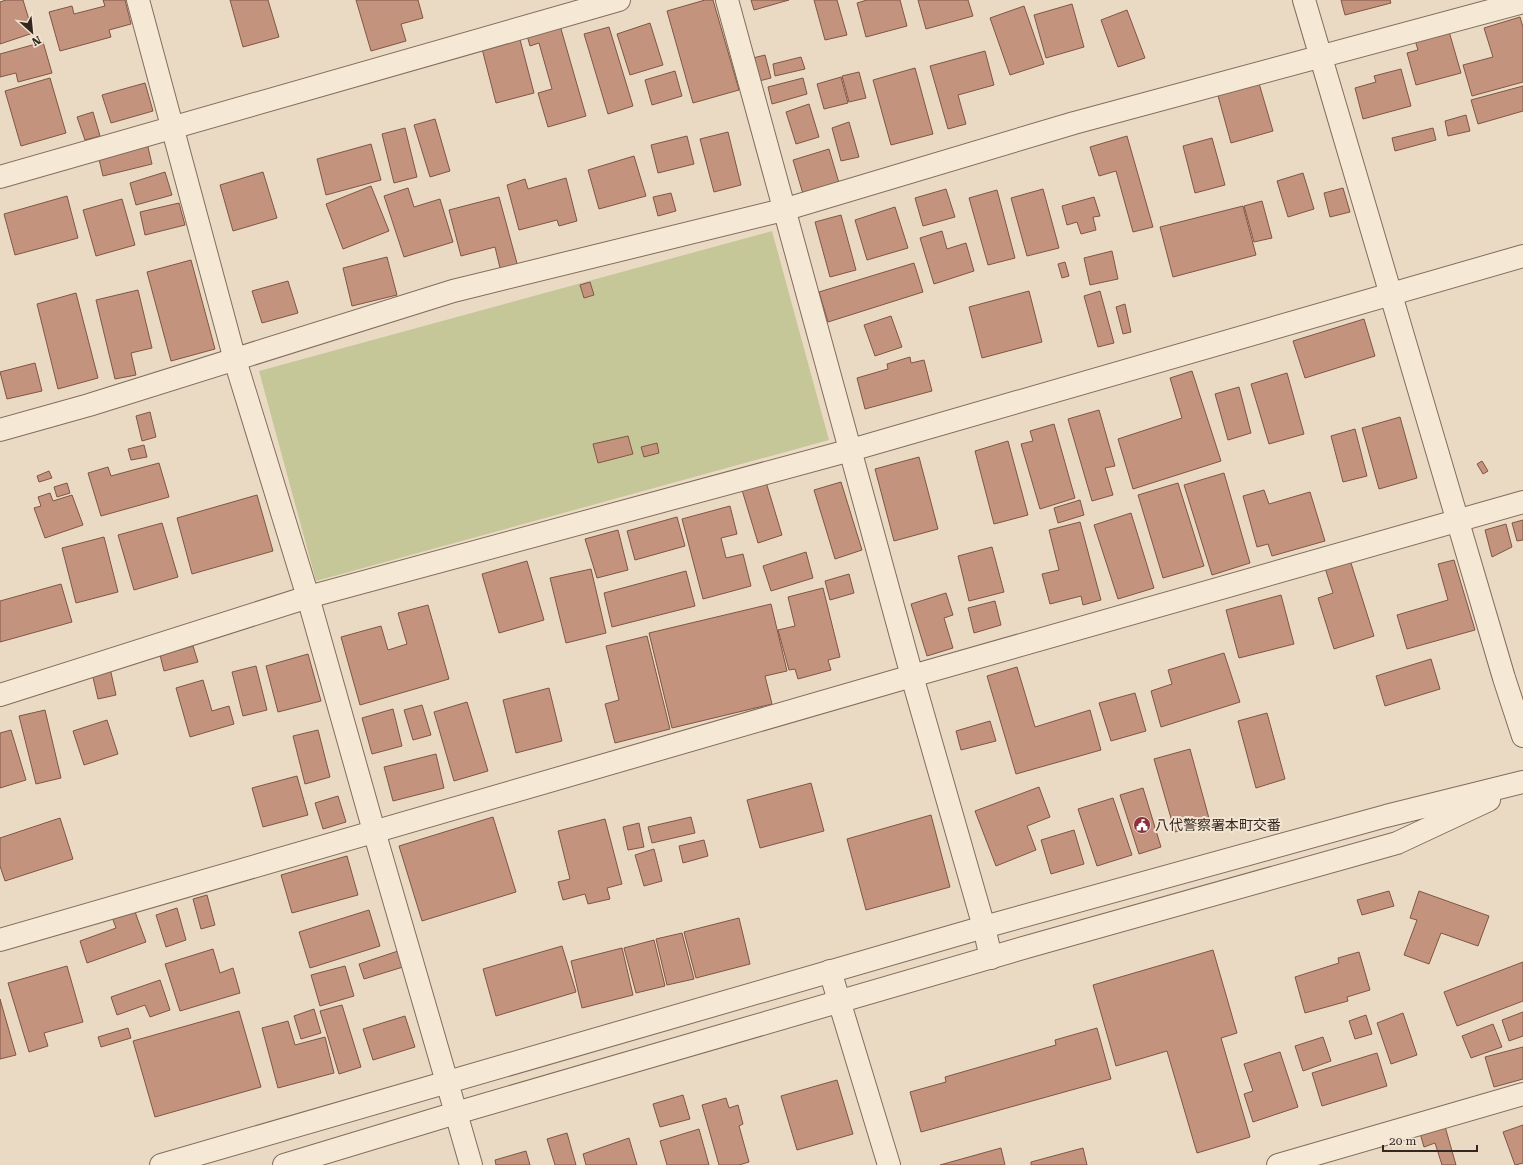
<svg xmlns="http://www.w3.org/2000/svg" width="1523" height="1165" viewBox="0 0 1523 1165" font-family="'Roboto Serif','Noto Sans JP',serif">
	<style>
		.green { fill: #c6c799 }
		.building { fill: #c4937d; stroke: #805544 }
		.lines { fill: none; stroke-linecap: round; stroke-linejoin: round }
		.minor-casing { stroke: #836c5c; stroke-width: 24 }
		.tertiary-casing { stroke: #836c5c; stroke-width: 24 }
		.minor { stroke: #f5e9d6; stroke-width: 22 }
		.tertiary { stroke: #f5e9d6; stroke-width: 22 }
		.labels { text-anchor: middle; stroke-width: 4; stroke-linejoin: round; paint-order: stroke }
		.poi-label { font-size: 14px; fill: #34271f; stroke: #f2e5d3; text-anchor: start }
	</style>
	<rect width="100%" height="100%" fill="#eadac4"/>
	<path class="green" d="M772,231l57,209 -513,141 -57,-210z"/>
	<path class="building" d="M6,0h17l10,33 -33,11v-42z
		M103,0h22l6,24 -22,6 2,7 -51,14 -11,-39 23,-6 2,8 31,-8z
		M230,0h38l11,37 -36,10z
		M356,0h62l5,18 -22,6 5,17 -35,10z
		M705,0h8l26,90 -46,13 -26,-92z
		M751,0h38l-35,10z
		M814,0h23l10,35 -22,5z
		M867,0h33l7,26 -41,11 -9,-34z
		M918,0h50l5,16 -47,13z
		M1341,0h49l1,3 -46,12z
		M1072,4l12,43 -38,11 -12,-43z
		M1024,6l20,58 -34,11 -20,-57z
		M1127,10l18,48 -27,9 -17,-47z
		M1520,17l3,10v55l-51,14 -9,-31 30,-8 -9,-29z
		M559,22l27,94 -38,11 -10,-34 14,-4 -13,-46 -9,3 -4,-14z
		M650,23l13,42 -33,10 -13,-41z
		M609,27l24,79 -25,8 -24,-80z
		M1448,28l13,45 -45,12 -9,-32 11,-3 -4,-13z
		M518,32l16,61 -38,10 -16,-62z
		M43,42l9,31 -34,9 -2,-9 -16,4v-23z
		M985,51l9,34 -36,10 8,29 -18,5 -18,-63z
		M765,55l6,23 -12,3 -6,-23z
		M801,57l4,12 -30,7 -2,-12z
		M915,68l18,66 -42,11 -18,-65z
		M1401,69l10,37 -48,13 -8,-31 21,-6 -2,-6z
		M675,71l7,25 -30,9 -7,-25z
		M859,72l7,26 -17,4 -7,-26z
		M841,77l7,26 -24,6 -7,-25z
		M50,78l16,55 -45,13 -16,-55z
		M803,78l4,16 -35,10 -4,-17z
		M1258,80l15,51 -42,12 -14,-51z
		M145,83l8,28 -42,12 -9,-28z
		M1523,86v25l-45,13 -7,-24z
		M809,104l10,33 -23,7 -10,-32z
		M93,112l7,24 -15,4 -8,-23z
		M1466,115l4,16 -22,5 -3,-15z
		M435,119l15,52 -20,6 -16,-52z
		M849,122l10,35 -18,4 -9,-33z
		M405,128l12,49 -23,6 -12,-49z
		M1433,128l3,12 -41,11 -3,-13z
		M728,132l13,53 -27,7 -14,-53z
		M687,136l7,28 -36,9 -7,-28z
		M1127,136l26,91 -20,5 -17,-61 -17,5 -9,-29z
		M1212,138l13,47 -30,8 -12,-47z
		M147,143l5,21 -49,12 -5,-21z
		M371,144l10,36 -55,15 -9,-36z
		M829,149l10,34 -36,11 -10,-34z
		M634,156l12,40 -47,13 -11,-39z
		M165,172l7,23 -36,10 -6,-22z
		M263,172l14,46 -44,13 -13,-46z
		M1303,173l11,36 -26,8 -11,-36z
		M566,178l11,43 -18,5 -2,-6 -38,10 -12,-45 18,-6 3,10z
		M371,186l18,45 -46,18 -17,-45z
		M408,188l6,19 26,-8 13,43 -49,15 -20,-61z
		M1343,188l7,24 -20,5 -6,-24z
		M946,189l9,28 -32,9 -8,-28z
		M1043,189l16,59 -32,8 -16,-58z
		M997,190l18,68 -27,7 -19,-67z
		M671,193l5,18 -18,5 -5,-19z
		M67,196l11,42 -63,17 -11,-41z
		M499,197l19,70 -17,5 -6,-25 -34,9 -12,-46z
		M1094,197l6,19 -7,1 3,13 -15,4 -4,-12 -10,3 -5,-19z
		M122,199l13,46 -39,11 -13,-46z
		M1262,201l10,37 -18,4 -10,-36z
		M179,203l6,22 -40,10 -5,-23z
		M1243,206l13,49 -83,22 -13,-50z
		M895,207l13,41 -41,12 -12,-40z
		M841,215l15,55 -26,7 -15,-55z
		M942,231l5,18 19,-6 8,28 -40,13 -14,-46z
		M1112,251l6,28 -28,6 -6,-27z
		M387,257l10,38 -45,11 -9,-38z
		M191,260l24,89 -44,12 -24,-89z
		M1065,262l4,14 -7,2 -4,-14z
		M914,263l9,29 -95,30 -9,-30z
		M288,281l10,32 -36,10 -10,-32z
		M590,282l4,13 -10,3 -4,-13z
		M138,290l14,58 -21,5 5,22 -21,4 -19,-79z
		M1029,291l13,51 -60,16 -13,-51z
		M1100,291l14,52 -16,4 -14,-51z
		M76,293l22,85 -40,11 -21,-85z
		M1125,304l6,28 -8,2 -7,-27z
		M891,316l11,31 -27,9 -11,-31z
		M1364,319l11,37 -70,22 -12,-37z
		M910,357l1,6 13,-3 8,31 -67,18 -8,-31 31,-9 -1,-5z
		M35,363l7,28 -35,8 -7,-27z
		M1192,371l29,90 -88,28 -15,-50 64,-21 -12,-40z
		M1287,373l17,61 -35,10 -18,-60z
		M1239,387l12,46 -23,7 -13,-46z
		M1099,410l16,56 -10,2 8,27 -21,6 -24,-82z
		M150,412l6,25 -14,4 -6,-25z
		M1400,417l17,61 -38,11 -17,-61z
		M1054,424l21,74 -35,11 -19,-65 12,-3 -3,-10z
		M1355,429l12,47 -24,6 -12,-46z
		M628,436l5,18 -35,9 -5,-19z
		M1008,441l20,74 -34,9 -19,-73z
		M657,443l2,10 -15,4 -3,-10z
		M144,445l3,12 -16,3 -3,-11z
		M919,457l19,72 -44,12 -19,-72z
		M1482,461l6,10 -5,3 -6,-10z
		M159,463l10,34 -68,19 -13,-43 20,-6 3,9z
		M49,471l3,7 -13,4 -2,-6z
		M1224,473l26,90 -38,12 -28,-90z
		M766,482l16,53 -24,8 -16,-53z
		M841,482l21,68 -27,9 -21,-69z
		M67,483l3,10 -13,4 -3,-10z
		M1178,483l26,83 -41,12 -25,-83z
		M1264,490l5,14 41,-12 15,49 -53,15 -4,-12 -11,3 -14,-51z
		M50,493l3,8 19,-6 11,30 -38,13 -11,-30 7,-2 -3,-9z
		M257,495l16,56 -81,23 -15,-56z
		M1080,500l4,15 -26,8 -4,-15z
		M730,506l7,28 -16,4 5,20 17,-4 8,32 -48,13 -21,-80z
		M1131,513l23,75 -36,11 -24,-74z
		M677,517l8,29 -50,14 -8,-29z
		M1523,520v20l-6,1 -5,-18z
		M1080,522l21,78 -18,5 -2,-9 -31,8 -8,-30 17,-4 -10,-40z
		M162,523l16,54 -44,13 -16,-55z
		M1506,524l6,23 -20,10 -7,-27z
		M618,530l10,40 -31,8 -12,-39z
		M104,537l14,55 -42,11 -14,-55z
		M992,547l12,45 -35,9 -11,-45z
		M806,552l7,26 -42,13 -8,-25z
		M1350,560l24,76 -40,13 -16,-51 15,-5 -8,-25z
		M1454,560l21,70 -68,19 -10,-34 51,-15 -10,-36z
		M527,561l17,59 -45,13 -17,-59z
		M591,569l15,64 -40,10 -16,-65z
		M686,571l9,35 -83,21 -8,-34z
		M849,574l5,19 -24,7 -5,-19z
		M61,584l11,38 -72,20v-41z
		M823,588l17,69 -12,3 3,10 -33,9 -3,-10 -6,1 -11,-40 17,-4 -7,-29z
		M946,593l7,22 -9,3 9,30 -26,8 -16,-52z
		M1281,595l13,49 -55,14 -13,-48z
		M995,601l6,24 -27,8 -6,-25z
		M771,604l16,67 -22,5 7,28 -100,24 -23,-95z
		M428,605l21,74 -89,26 -19,-68 40,-11 7,24 19,-6 -9,-31z
		M647,636l23,93 -55,14 -10,-39 14,-4 -13,-54z
		M193,646l5,16 -34,9 -4,-16z
		M1224,653l16,49 -79,25 -10,-36 21,-7 -4,-14z
		M308,654l13,47 -43,11 -12,-46z
		M1431,659l9,30 -55,17 -9,-30z
		M256,666l11,44 -24,6 -11,-44z
		M1017,667l18,60 55,-17 11,40 -85,24 -29,-98z
		M110,668l6,27 -18,4 -6,-26z
		M203,680l9,31 17,-5 5,18 -44,13 -14,-49z
		M549,688l13,53 -46,12 -13,-53z
		M1135,693l11,38 -35,10 -12,-38z
		M467,702l21,69 -34,10 -20,-69z
		M422,705l9,30 -18,5 -9,-30z
		M393,709l9,37 -30,8 -10,-36z
		M45,710l16,68 -25,6 -17,-68z
		M1267,713l18,66 -29,9 -18,-67z
		M107,720l11,34 -34,11 -11,-34z
		M990,721l6,20 -35,9 -5,-19z
		M11,730l15,50 -26,8v-55z
		M318,730l12,47 -25,7 -12,-48z
		M1190,749l20,73 -35,10 -21,-73z
		M436,754l8,34 -51,13 -9,-34z
		M297,776l11,39 -45,12 -11,-39z
		M811,783l13,48 -64,17 -13,-48z
		M1039,787l11,30 -23,9 9,24 -40,16 -21,-55z
		M1143,788l18,59 -22,7 -19,-59z
		M338,796l8,26 -23,7 -8,-26z
		M1113,798l19,57 -35,11 -19,-57z
		M931,815l19,72 -84,23 -19,-71z
		M493,817l23,75 -94,29 -23,-75z
		M691,817l4,16 -43,10 -4,-16z
		M60,818l13,41 -68,22 -5,-15v-28z
		M605,819l17,65 -15,4 3,11 -22,5 -3,-10 -22,6 -5,-18 12,-3 -12,-48z
		M639,823l5,24 -16,3 -5,-23z
		M1074,830l10,34 -33,10 -10,-34z
		M704,840l4,16 -25,7 -4,-17z
		M654,849l8,32 -18,5 -9,-31z
		M347,856l11,39 -66,18 -11,-38z
		M1389,891l5,15 -32,9 -5,-15z
		M1419,891l70,25 -11,30 -37,-13 -12,31 -25,-9 13,-35 -7,-2z
		M207,895l8,30 -14,4 -8,-30z
		M177,908l9,32 -20,7 -10,-32z
		M134,909l12,33 -59,21 -7,-22 36,-13 -4,-11z
		M369,910l11,36 -70,22 -11,-36z
		M739,918l11,46 -54,14 -12,-46z
		M682,933l12,46 -27,6 -11,-46z
		M654,940l11,46 -29,7 -12,-45z
		M562,946l14,46 -80,24 -13,-47z
		M622,948l11,47 -51,13 -11,-47z
		M213,949l7,24 13,-5 7,25 -60,18 -15,-47z
		M1213,950l24,83 -16,5 29,99 -53,16 -30,-102 -51,15 -23,-81z
		M398,951l5,16 -39,12 -5,-15z
		M1359,952l11,38 -23,7 1,4 -43,12 -10,-36 44,-14 -1,-5z
		M1523,962v39l-66,25 -13,-34z
		M67,966l16,56 -39,11 4,13 -19,6 -21,-69z
		M345,966l9,30 -34,10 -9,-31z
		M160,980l10,30 -20,7 -5,-12 -28,10 -6,-18z
		M0,999l16,56 -16,4z
		M342,1005l19,62 -22,7 -19,-63z
		M314,1009l7,24 -20,6 -7,-23z
		M239,1011l22,76 -106,30 -22,-76z
		M1523,1012v24l-14,5 -7,-21z
		M1403,1013l14,42 -26,9 -14,-41z
		M1366,1015l6,19 -17,5 -6,-18z
		M405,1016l10,31 -42,13 -10,-31z
		M288,1021l7,24 30,-8 9,36 -56,15 -16,-60z
		M1493,1024l9,23 -31,11 -9,-22z
		M128,1028l3,10 -30,9 -3,-10z
		M1097,1028l14,51 -190,53 -11,-40 36,-10 -1,-5 111,-32 -1,-5z
		M1323,1037l8,24 -28,10 -8,-25z
		M1523,1047v32l-29,8 -9,-30z
		M1280,1052l18,55 -45,15 -9,-28 9,-3 -9,-27z
		M1377,1053l10,33 -65,20 -10,-33z
		M837,1080l16,54 -56,16 -16,-54z
		M683,1095l7,24 -30,8 -7,-23z
		M726,1098l3,10 9,-3 5,19 -4,2 10,36 -10,3h-20l-17,-60z
		M1444,1123l12,42h-14l-7,-22 -11,4 -5,-17z
		M1523,1125v38l-8,2 -12,-33z
		M699,1129l10,36h-42l-7,-24z
		M567,1133l9,32h-21l-8,-26z
		M629,1138l8,27h-51l-3,-11z
		M1001,1148l4,17h-65z
		M1083,1148l4,17h-56v-3z
		M526,1151l4,14h-34l-1,-5z"/>
	<g class="lines">
		<g class="minor-casing">
			<path id="minor" d="M727,0l185,676 72,251 7,31
				M1304,0l200,678 19,58
				M0,177l619,-177
				M0,430l89,-25 364,-114 330,-81 291,-87 449,-121
				M0,695l308,-98 543,-147 672,-194
				M0,940l912,-264 611,-174
				M830,971l59,194
				M456,1113l15,52
				M1278,1165l245,-71"/>
		</g>
		<g class="tertiary-casing">
			<path id="tertiary" d="M138,0l97,360 73,237 66,234 82,282
				M161,1165l823,-238 402,-111 137,-34
				M284,1165l172,-52 574,-167 367,-103 92,-43"/>
		</g>
		<use href="#minor" class="minor"/>
		<use href="#tertiary" class="tertiary"/>
	</g>
	<defs>
		<g id="civic-disc" transform="scale(0.9)"><circle r="9.5" fill="#8c323c" stroke="#f2e5d3"/><path d="M-.6-6.5H3V-4.5H.6V-3L4-1V1h2V6H-6V1h2V-1L-.6-3ZM-1.2 2.5V6h2.4V2.5Z" fill="#fff"/></g>
	</defs>
	<g fill-rule="evenodd">
		<use href="#civic-disc" x="1142" y="825"/>
	</g>
	<g class="labels">
		<g class="poi-label">
			<text x="1155" y="830">八代警察署本町交番</text>
		</g>
	</g>
	<g transform="translate(32 32) rotate(153)" stroke="#f2e5d3" stroke-width="3" paint-order="stroke">
	<path d="M0-3L7 15L0 10L-7 15Z" fill="#34271f"/>
	<text y="-6" font-size="11" font-weight="bold" text-anchor="middle" fill="#34271f">N</text>
	</g>
	<path d="M1383 1145v6h94v-6" fill="none" stroke="#34271f" stroke-width="2"/>
	<text x="1389" y="1145" font-size="12" fill="#34271f" stroke="#f2e5d3" stroke-width="3" paint-order="stroke">20 m</text>
</svg>
